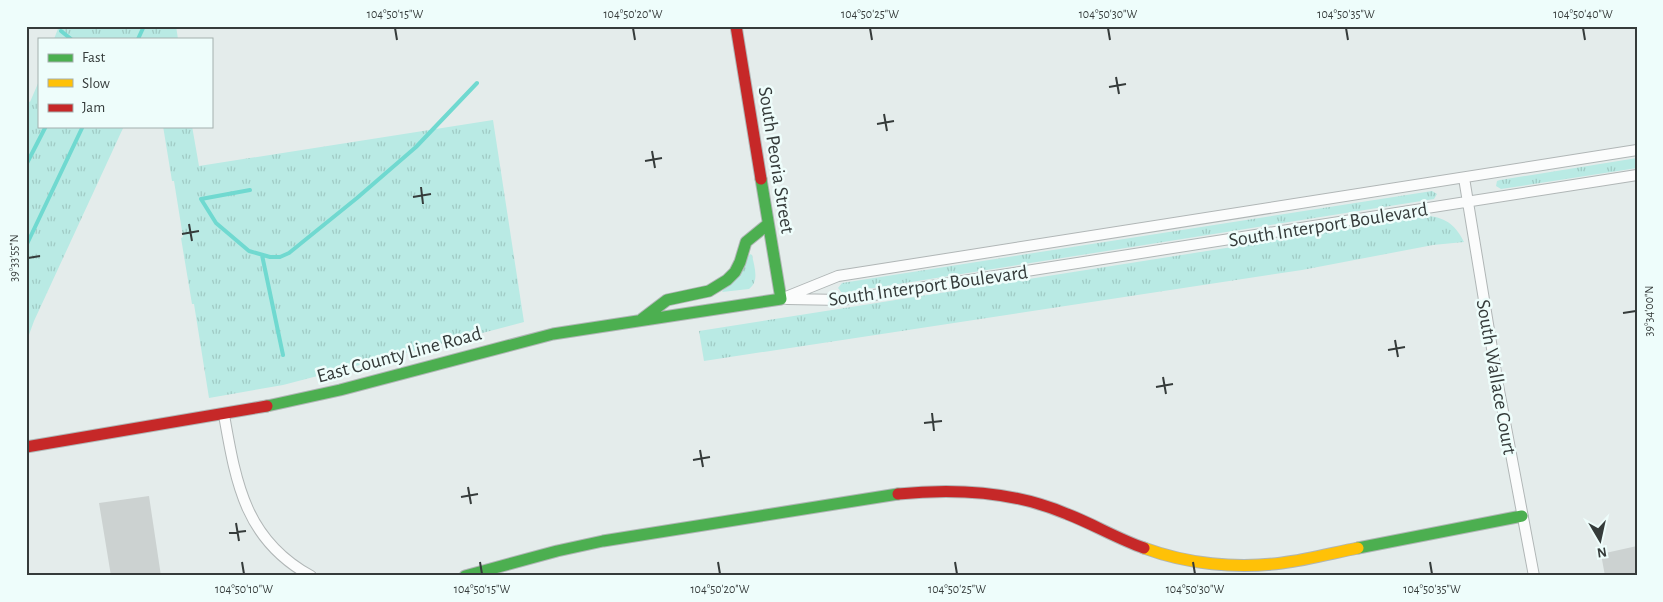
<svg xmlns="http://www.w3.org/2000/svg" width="1663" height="602" viewBox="0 0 1663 602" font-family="'Alegreya Sans',sans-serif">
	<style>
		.grass { fill: url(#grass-tufts) }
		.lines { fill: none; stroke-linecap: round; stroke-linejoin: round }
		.stream { stroke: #70d9d0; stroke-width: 4 }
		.building { fill: #ccd2d1 }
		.street-casing { stroke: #b0b6b6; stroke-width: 12 }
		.fast-casing { stroke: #b0b6b6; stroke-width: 13 }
		.slow-casing { stroke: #b0b6b6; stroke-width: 13 }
		.jam-casing { stroke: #b0b6b6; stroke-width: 13 }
		.street { stroke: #fbfcfc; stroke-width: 10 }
		.fast { stroke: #4caf50; stroke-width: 11 }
		.slow { stroke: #ffc107; stroke-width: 11 }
		.jam { stroke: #c62828; stroke-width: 11 }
		.ticks { fill: none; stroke: #353b3a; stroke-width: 2 }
		.labels { text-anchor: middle; stroke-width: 5; stroke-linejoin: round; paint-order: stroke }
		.street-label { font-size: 20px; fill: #353b3a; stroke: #eefdfb }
		.neatline { fill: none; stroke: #353b3a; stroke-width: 2 }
		.ticks-label { font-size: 12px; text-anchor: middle; fill: #353b3a }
	</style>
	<defs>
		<pattern id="grass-tufts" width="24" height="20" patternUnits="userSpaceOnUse" patternTransform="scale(1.25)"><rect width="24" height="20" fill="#b9eae4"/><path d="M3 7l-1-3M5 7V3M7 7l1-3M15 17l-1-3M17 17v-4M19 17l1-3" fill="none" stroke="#a0cac4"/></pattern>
	</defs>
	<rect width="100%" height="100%" fill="#e4eceb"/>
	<path class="grass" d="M59,26h117l2,13h-124z
		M39,81v45h85l-90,195 -8,22v-238l2,-4 2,1z
		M493,120l31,202 -241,63 -74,13 -15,-94h-2l-11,-66 2,-1 -9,-56h-2l-9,-55h29l7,40z
		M1637,158v10l-136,21 -5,-3 1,-5 3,-1z
		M1432,191l5,3 -3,5 -592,94 -4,-5 4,-5z
		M1429,216c18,2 27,10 35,26l-31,3 -131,25 -598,91 -5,-30z
		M750,254l2,1c2,11 8,26 -3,34l-27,3z"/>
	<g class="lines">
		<path class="stream" d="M61,31l10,8
			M138,39l6,-13
			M26,165l20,-39
			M250,190l-49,9 15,24 33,28 21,6h10l9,-4 68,-55 59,-51 61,-64
			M26,246l57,-120
			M262,255l21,100
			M26,364l1,-1"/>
	</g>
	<path class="building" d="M149,496l12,80h-50l-12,-73z
		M1637,546v30h-32l-4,-22z"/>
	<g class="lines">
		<g class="street-casing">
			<path id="street" d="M1464,178l34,207 36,191
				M781,299l57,-23 799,-126
				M787,299l55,1 795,-125
				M224,415c12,68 21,125 87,161"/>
		</g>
		<g class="fast-casing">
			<path id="fast" d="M642,319l25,-19 42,-9 18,-11 8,-8 5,-10 6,-20 22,-18
				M267,406l73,-16 213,-56 228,-35 -20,-120
				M1358,548l164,-32
				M465,576l92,-25 46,-10 295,-47"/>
		</g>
		<g class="slow-casing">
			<path id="slow" d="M1144,548c43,16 92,21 138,15 25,-3 51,-10 76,-15"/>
		</g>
		<g class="jam-casing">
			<path id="jam" d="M736,26l25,153
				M26,447l241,-41
				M898,494c58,-6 115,-3 169,20 26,10 51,25 77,34"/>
		</g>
		<use href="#street" class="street"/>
		<use href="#fast" class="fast"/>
		<use href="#slow" class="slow"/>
		<use href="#jam" class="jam"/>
	</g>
	<path class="ticks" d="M395,28l2,12M633,28l2,12M870,28l2,12M1108,28l2,12M1346,28l2,12M1583,28l2,12M1116,77l3,17M1109,87l17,-3M884,114l3,17M877,124l17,-3M652,151l3,17M645,161l17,-3M421,187l2,17M413,197l18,-3M189,224l3,17M182,234l17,-3M28,258l12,-2M1623,313l13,-2M1395,340l3,17M1388,350l17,-3M1163,377l3,17M1156,387l17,-3M932,413l2,18M924,423l18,-2M700,450l3,17M693,460l17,-3M468,487l3,17M461,497l17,-3M236,523l3,18M229,533l17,-2M242,562l2,12M480,562l2,12M718,562l2,12M955,562l2,12M1193,562l2,12M1430,562l2,12"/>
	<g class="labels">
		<g class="street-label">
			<text transform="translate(777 160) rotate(81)" y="7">South Peoria Street</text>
			<text transform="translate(1328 224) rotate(-9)" y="7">South Interport Boulevard</text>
			<text transform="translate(928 285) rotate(-8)" y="7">South Interport Boulevard</text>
			<text transform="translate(399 354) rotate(-15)" y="7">East County Line Road</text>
			<text transform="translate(1497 377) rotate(80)" y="7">South Wallace Court</text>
		</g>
	</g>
	<rect width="1663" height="602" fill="none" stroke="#eefdfb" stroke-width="55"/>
	<rect x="38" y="38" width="175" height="90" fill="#eefdfb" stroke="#a4afae"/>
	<rect x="48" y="54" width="25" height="8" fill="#4caf50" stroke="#a4afae"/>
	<text x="82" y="62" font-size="15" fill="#353b3a">Fast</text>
	<rect x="48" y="79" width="25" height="8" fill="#ffc107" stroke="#a4afae"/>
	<text x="82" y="88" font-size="15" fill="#353b3a">Slow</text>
	<rect x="48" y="104" width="25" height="8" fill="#c62828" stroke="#a4afae"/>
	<text x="82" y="112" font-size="15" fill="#353b3a">Jam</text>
	<g transform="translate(1600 540) rotate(171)" stroke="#eefdfb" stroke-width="4" paint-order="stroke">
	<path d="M0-4L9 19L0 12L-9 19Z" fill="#353b3a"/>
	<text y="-8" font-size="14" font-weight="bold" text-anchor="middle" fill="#353b3a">N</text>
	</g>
	<rect x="28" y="28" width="1608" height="546" class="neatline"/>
	<g class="ticks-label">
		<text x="395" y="18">104°50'15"W</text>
		<text x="633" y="18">104°50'20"W</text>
		<text x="870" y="18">104°50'25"W</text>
		<text x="1108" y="18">104°50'30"W</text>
		<text x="1346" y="18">104°50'35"W</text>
		<text x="1583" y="18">104°50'40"W</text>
		<text transform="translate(14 258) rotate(-90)" y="4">39°33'55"N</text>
		<text transform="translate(1649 311) rotate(-90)" y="4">39°34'00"N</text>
		<text x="244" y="593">104°50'10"W</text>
		<text x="482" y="593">104°50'15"W</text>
		<text x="720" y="593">104°50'20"W</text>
		<text x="957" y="593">104°50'25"W</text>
		<text x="1195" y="593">104°50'30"W</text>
		<text x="1432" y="593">104°50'35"W</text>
	</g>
</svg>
